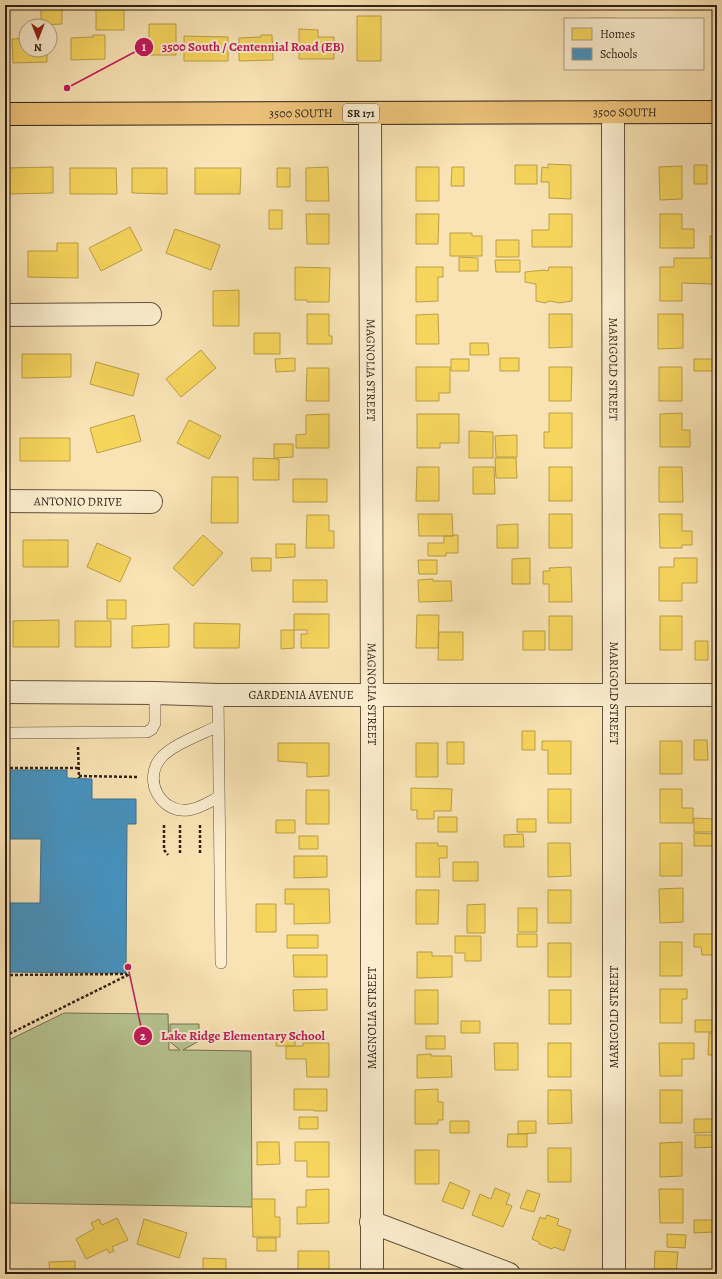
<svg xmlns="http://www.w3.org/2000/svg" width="722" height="1279" viewBox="0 0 722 1279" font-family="Alegreya,serif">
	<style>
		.green { fill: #b7c592; stroke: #737354 }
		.homes { fill: #f6d55c; stroke: #ba9f47 }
		.schools { fill: #4393c3; stroke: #3d718f }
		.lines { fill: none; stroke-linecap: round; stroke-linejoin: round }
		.service-casing { stroke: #62523e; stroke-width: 12 }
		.minor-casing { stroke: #62523e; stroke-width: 24 }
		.primary-casing { stroke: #2f2116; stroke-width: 24 }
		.path { stroke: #2f2116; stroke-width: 2.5; stroke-dasharray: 3 2; stroke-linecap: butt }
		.service { stroke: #fbedce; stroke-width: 11 }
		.minor { stroke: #fbedce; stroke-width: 22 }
		.primary { stroke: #ecc27a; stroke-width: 22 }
		.labels { text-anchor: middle; stroke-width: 4; stroke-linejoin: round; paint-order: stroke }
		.shield { fill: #fbedce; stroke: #6c5e4d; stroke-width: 1 }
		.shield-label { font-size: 11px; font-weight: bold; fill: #2f2116 }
		.street-label { font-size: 12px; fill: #2f2116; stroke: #fbedce }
		.leader { fill: none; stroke: #c2185b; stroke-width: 1.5 }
		.callout-dot { fill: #c2185b; stroke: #fbedce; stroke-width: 1.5 }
		.mark-label { font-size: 12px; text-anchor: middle; font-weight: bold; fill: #fff }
		.callout-label { font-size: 13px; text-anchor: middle; font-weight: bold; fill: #c2185b; stroke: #fbedce; stroke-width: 4; stroke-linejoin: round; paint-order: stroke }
	</style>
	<rect width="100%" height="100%" fill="#f9e3b4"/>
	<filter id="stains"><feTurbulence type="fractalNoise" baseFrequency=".005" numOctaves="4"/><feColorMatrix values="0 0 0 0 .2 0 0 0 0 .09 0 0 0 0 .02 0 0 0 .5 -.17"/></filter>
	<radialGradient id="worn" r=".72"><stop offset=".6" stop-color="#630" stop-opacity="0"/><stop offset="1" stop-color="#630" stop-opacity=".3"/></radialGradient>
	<path class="green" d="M64,1013l104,1 1,36h11l-10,-8v-18h29v17l-16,9 68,1 1,156 -247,-4v-161z"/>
	<path class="homes" d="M41,6h21v18l-21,1z
		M96,8h28v22h-28z
		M357,16h24v45h-24z
		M589,18h27v1h-27z
		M149,24h27v31h-27z
		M299,29l19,1v7h16v22h-35z
		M93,35h12v24l-34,1v-22l22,-1z
		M261,35h11l1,25 -34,1v-23l22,-1z
		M184,36l44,1v24h-44z
		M26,38v12h21v12l-34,1 -1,-24z
		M548,164l23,1v34l-22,-1v-16h-8l1,-15 6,1z
		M515,165h22v19h-22z
		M694,165h13v19h-13z
		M682,166v33l-22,1 -1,-33z
		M53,167v26l-46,1v-26z
		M328,167l1,34h-23v-33z
		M416,167h23v34h-23z
		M452,167h12v19h-13z
		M70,168h46l1,26h-47z
		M132,168h35v26l-35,-1z
		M195,168h46l-1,26h-45z
		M277,168h13v19h-13z
		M269,210h13v19h-13z
		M306,214h23v30h-22z
		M416,214h23l-1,30h-22z
		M549,214h23v33h-40v-17h17z
		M660,214h22v15h12v19h-34z
		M130,227l12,23 -41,21 -12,-23z
		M175,229l45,16 -9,25 -45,-17z
		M450,233h22v3h10v20h-32z
		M710,236h7v21h-7z
		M496,240h23v17h-23z
		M57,243h21v35l-50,-1v-26h29z
		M5,248h1v26h-1z
		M459,257l19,1v13h-19z
		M674,258h39v26l-31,-1v18h-22v-34h14z
		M495,260h25v12h-24z
		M295,267l35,1 -1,34h-22v-2h-12z
		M416,267h27v10h-5v24l-22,1z
		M549,267h23v34l-13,2 -9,-2 -5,2 -9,-2v-17l-11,-2v-10l19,-2 4,1z
		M239,290v36h-26v-35z
		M307,314h22v22h3v8h-25z
		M438,314l1,30h-23v-29z
		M549,314h23v33l-23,1z
		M658,314h25v34l-25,1z
		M254,333h26v21h-26z
		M470,343h18l1,12h-19z
		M201,350l15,18 -35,29 -15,-18z
		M22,354h49v23l-49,1z
		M295,358v13l-19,1 -1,-13z
		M500,358h19v13h-19z
		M451,359h18v12h-18z
		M694,359h23v12h-23z
		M96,362l43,12 -6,22 -43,-12z
		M416,367h34v26h-11v8h-23z
		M549,367h23l-1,34h-22z
		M659,367h23v34h-23z
		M307,368h22v33h-23z
		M549,413h23v35h-28v-16h5z
		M682,413v17h8v17h-30v-33z
		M329,414v34h-33v-13l10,-1v-19z
		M417,414h42v29h-19v5h-23z
		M134,415l7,26 -44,12 -7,-25z
		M189,420l32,16 -12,23 -32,-16z
		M715,430h2v27h-2z
		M469,431l24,1v26h-24z
		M517,435v22h-21l-1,-21z
		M20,438h50v23h-50z
		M274,444h19v13l-19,1z
		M253,458l26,1v21h-26z
		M495,458h21l1,20h-21z
		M715,459h2v13h-2z
		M417,467h22v34h-23z
		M473,467h21l1,27h-22z
		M549,467h23v34h-23z
		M659,467h23l1,35h-24z
		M212,477h26v46h-27z
		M293,479h34v23h-34z
		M418,514h34l1,22h-34z
		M549,514h23v34h-23z
		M659,514h23v17h10v14h-10v3h-22z
		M307,515h22v16h5v17h-28z
		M518,524v24h-21v-23z
		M203,535l20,18 -30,33 -20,-18z
		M453,535h5v18h-12v3h-18v-13h16v-7h9z
		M23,540h45v27h-45z
		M97,543l34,15 -11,24 -33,-15z
		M276,544h19v13l-19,1z
		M251,558h20v13h-19z
		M530,558v26h-18v-25z
		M674,558h23v25h-15v18h-23v-34h15z
		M418,560h19v14h-18z
		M571,567l1,35h-23v-18h-6v-13h7l-1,-3z
		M433,579v2h18l1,20 -33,1 -1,-22z
		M293,580h34v22h-34z
		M107,600h19v19h-19z
		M294,614h35v34h-28v-14h6v-4h-13z
		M417,615h22l-1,33h-22z
		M549,616h23v34h-23z
		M660,616h22v34h-22z
		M59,620v27h-46v-26z
		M75,621h36v26h-36z
		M194,623l46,1 -1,24h-45z
		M169,624v23l-37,1v-22z
		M281,630h13v18l-13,1z
		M523,631h22v19h-22z
		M439,632h24v28h-25z
		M695,641h13v19h-13z
		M522,731h13v19h-13z
		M694,740h13l1,20h-14z
		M542,741h29v33h-23v-24h-6z
		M660,741h22v33h-22z
		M447,742h17v22h-17z
		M278,743h51v33l-22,1v-14l-29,-2z
		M416,743h22v34h-22z
		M411,788l41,1 -1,22h-17v8h-17v-9h-6z
		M548,789h23v34h-23z
		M660,789h22v19h11v15h-33z
		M306,790h23v34h-23z
		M438,817h19v15h-19z
		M694,818l19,1v13h-19z
		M517,819h19v13h-19z
		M276,820h19v13h-19z
		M694,833l19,1 -1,12h-18z
		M523,834l1,13h-20v-12z
		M299,836h19v13h-19z
		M416,843h22v3h9v12h-8l1,19h-24z
		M548,843h22l1,33 -23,1z
		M660,843h22v33h-22z
		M294,856h33v21l-33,1z
		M453,862h25v19h-25z
		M683,888v34l-23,1 -1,-34z
		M285,889h44l1,34 -36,1v-20h-9z
		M416,890h23l-1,34h-22z
		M548,890h23v33h-23z
		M256,904h20v28h-20z
		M485,904v29h-18v-28z
		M518,908h19v24h-19z
		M517,934h20v13h-20z
		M694,934h19v21h-11l-1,-8h-7z
		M287,935h31v13h-31z
		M455,936h26v25h-16v-8h-10z
		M660,942h22v34h-22z
		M548,943h23v34h-23z
		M417,952h15v4h20v21l-35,1z
		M293,955h34v22h-33z
		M327,989v21l-33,1 -1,-21z
		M660,989h27v10h-5v24h-22z
		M415,990h23v34h-23z
		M549,990h22v34h-22z
		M695,1020h18v12h-18z
		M461,1021h19v12h-19z
		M276,1033h19v13h-19z
		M709,1033l8,1v21h-9z
		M426,1036h19v13h-19z
		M303,1043h26v34h-22l-1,-18h-20v-13h17z
		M494,1043h24v27h-23z
		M548,1043h23v34h-23z
		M659,1043h35v16h-12v17h-22z
		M431,1054v2h20l1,21 -35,1v-23z
		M294,1089h33v22h-13v-1h-20z
		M438,1089v13h5v18h-5v4h-23v-34z
		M548,1090h23l1,33 -24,1z
		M660,1090h22v33h-22z
		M299,1117h19v12h-19z
		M694,1119h19v13l-19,1z
		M450,1121h19v12h-19z
		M518,1121h18v12l-18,1z
		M508,1134h19v13h-20z
		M695,1135h18l1,12 -19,1z
		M257,1142h22l1,22 -23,1z
		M295,1142h34v35h-22v-16h-12z
		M682,1142v34l-22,1v-34z
		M548,1148h23v34h-23z
		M415,1150h24v34h-24z
		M450,1182l20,9 -7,18 -21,-8z
		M495,1188l15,6 -4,10 6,2 -9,21 -31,-12 8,-21 11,5z
		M329,1189v34l-32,1v-17h9v-17z
		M659,1189h24v34h-23z
		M527,1190l13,4 -6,18 -14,-4z
		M252,1199h23v18h5v20h-27z
		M547,1215l12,4 -2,6 14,5 -7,21 -10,-4 -2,2 -13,-5v-2l-7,-3 8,-22 5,2z
		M117,1218l11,22 -16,7 2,4 -5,2 -2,-4 -21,10 -10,-20 18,-10 -3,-6 8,-4 3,6z
		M144,1219l43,14 -8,25 -42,-14z
		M694,1220h19v12l-19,1z
		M667,1234l19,1 -1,13 -18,-1z
		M257,1238h19v13h-19z
		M298,1251h31v23h-31z
		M655,1251l23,1 -2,22h-22z
		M203,1258l23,1v15h-23z
		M75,1261v13h-25l-1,-12z"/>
	<path class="schools" d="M5,770h62v8l25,1v20h44v25h-9l-1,149 -121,-1v-69h35l1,-64h-36z"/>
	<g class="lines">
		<g class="service-casing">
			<path id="service" d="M218,695l3,268
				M218,726c-16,8 -47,19 -58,33 -17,22 1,54 28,51 11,-1 21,-8 31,-13
				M5,733l142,-1 5,-3 3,-6v-30"/>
		</g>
		<g class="minor-casing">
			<g id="minor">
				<path id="s1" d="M613,112l1,583v579"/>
				<path id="s2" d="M370,113l2,604v557"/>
				<path d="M5,315l145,-1"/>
				<path id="s3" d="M5,501l146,1"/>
				<path id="s4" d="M5,692l150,1 63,2h499"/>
				<path d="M371,1222l138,52"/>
			</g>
		</g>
		<g class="primary-casing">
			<g id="primary">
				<path id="s5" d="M5,114l712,-2"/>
			</g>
		</g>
		<path class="path" d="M78,747l1,31
			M5,768h73
			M79,776l60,1
			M164,825v25l4,5
			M180,825v30
			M200,825v30
			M5,975l122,-1
			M5,1036l125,-62"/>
		<use href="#service" class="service"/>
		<use href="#minor" class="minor"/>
		<use href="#primary" class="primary"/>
	</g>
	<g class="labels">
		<rect class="shield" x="343" y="104" width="36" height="18" rx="3"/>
		<g class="shield-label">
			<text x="361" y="117">SR 171</text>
		</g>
		<g class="street-label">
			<text dy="4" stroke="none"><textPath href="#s5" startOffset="620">3500 SOUTH</textPath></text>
			<text dy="4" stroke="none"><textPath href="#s5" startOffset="296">3500 SOUTH</textPath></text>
			<text dy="4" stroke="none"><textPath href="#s1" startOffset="257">MARIGOLD STREET</textPath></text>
			<text dy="4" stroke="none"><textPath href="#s2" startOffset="257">MAGNOLIA STREET</textPath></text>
			<text dy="4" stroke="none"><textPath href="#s3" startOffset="73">ANTONIO DRIVE</textPath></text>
			<text dy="4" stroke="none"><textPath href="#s1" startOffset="581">MARIGOLD STREET</textPath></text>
			<text dy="4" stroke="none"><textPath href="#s2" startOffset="581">MAGNOLIA STREET</textPath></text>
			<text dy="4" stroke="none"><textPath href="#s4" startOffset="296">GARDENIA AVENUE</textPath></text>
			<text transform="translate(614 1017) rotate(-90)" y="4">MARIGOLD STREET</text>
			<text transform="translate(372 1018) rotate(-90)" y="4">MAGNOLIA STREET</text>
		</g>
	</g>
	<path class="leader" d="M67 88L144 47M128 967L143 1036"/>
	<g class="callout-dot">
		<circle cx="67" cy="88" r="4"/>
		<circle cx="128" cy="967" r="4"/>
		<circle cx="144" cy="47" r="10"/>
		<circle cx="143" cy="1036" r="10"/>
	</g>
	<g class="mark-label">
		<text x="144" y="51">1</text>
		<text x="143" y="1040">2</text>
	</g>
	<g class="callout-label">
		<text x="253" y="51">3500 South / Centennial Road (EB)</text>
		<text x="243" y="1040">Lake Ridge Elementary School</text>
	</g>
	<rect width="722" height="1279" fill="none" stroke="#f9e3b4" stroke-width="20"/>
	<rect x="6" y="6" width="710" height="1267" fill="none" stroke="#2f2116" stroke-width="2"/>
	<rect x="10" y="10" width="702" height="1259" fill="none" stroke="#2f2116"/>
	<rect x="564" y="18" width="140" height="52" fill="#fbedce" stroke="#a99b84"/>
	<rect x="572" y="28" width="20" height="12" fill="#f6d55c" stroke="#a99b84"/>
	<text x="600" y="38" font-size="12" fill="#2f2116">Homes</text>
	<rect x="572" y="48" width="20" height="12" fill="#4393c3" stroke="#a99b84"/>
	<text x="600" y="58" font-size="12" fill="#2f2116">Schools</text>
	<g transform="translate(38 38) rotate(180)"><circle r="19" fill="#fbedce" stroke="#a99b84"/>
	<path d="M0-3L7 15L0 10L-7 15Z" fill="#8f2418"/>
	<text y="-6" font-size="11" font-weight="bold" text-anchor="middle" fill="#2f2116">N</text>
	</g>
	<rect width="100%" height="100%" filter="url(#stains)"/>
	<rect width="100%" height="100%" fill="url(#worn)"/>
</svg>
